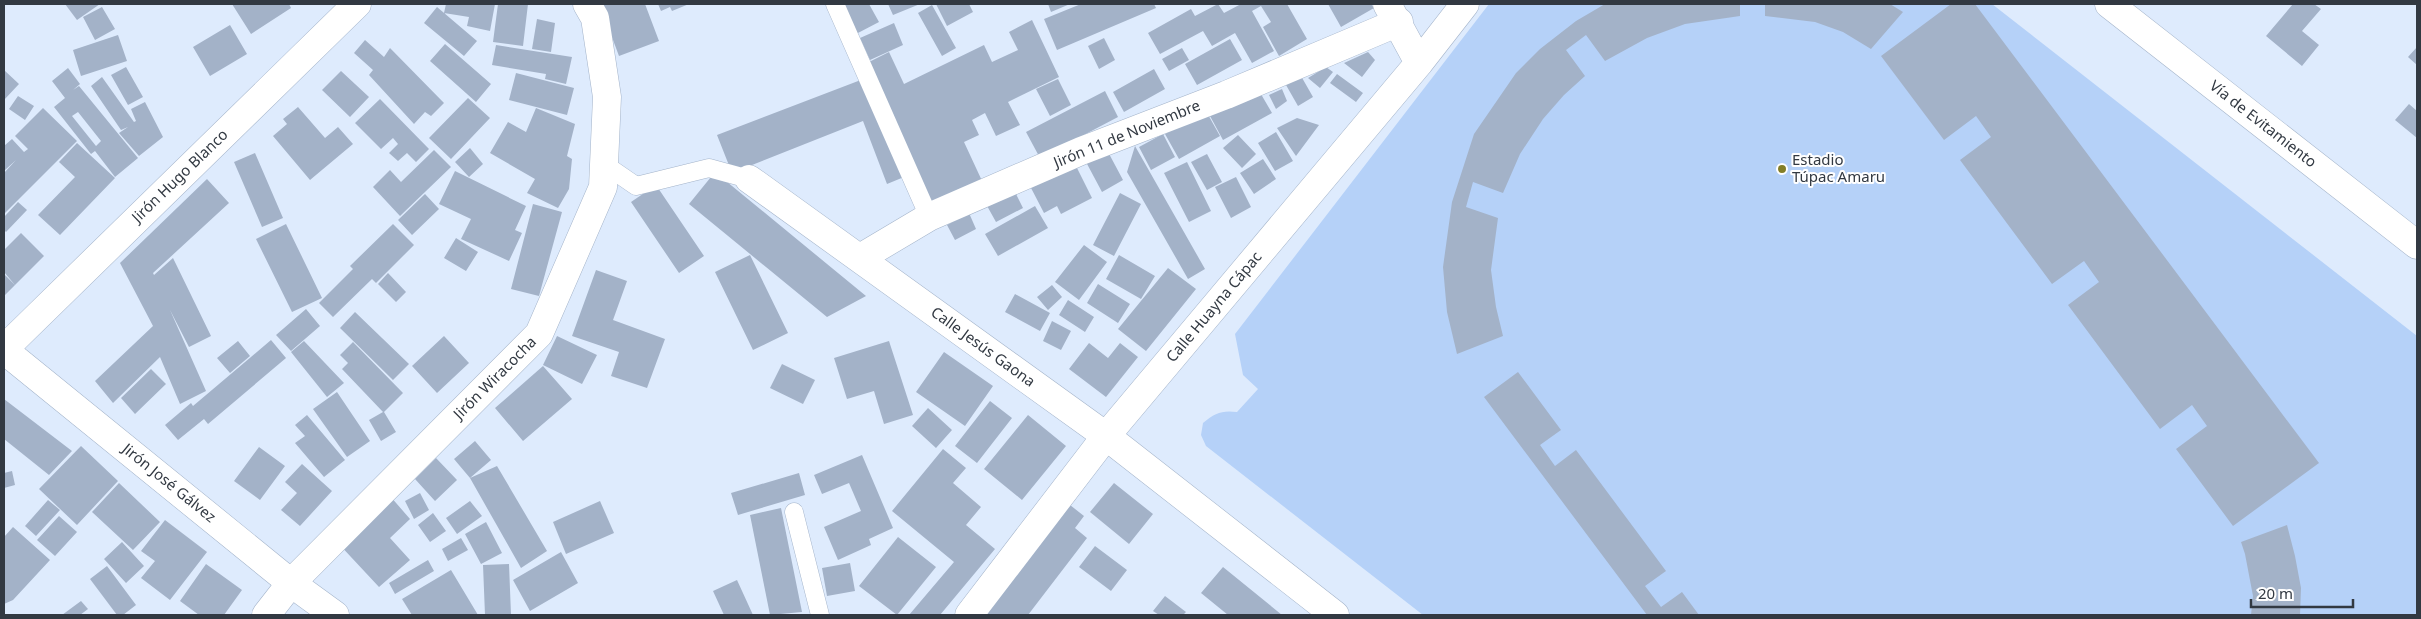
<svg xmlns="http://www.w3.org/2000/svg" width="2421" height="619" viewBox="0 0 2421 619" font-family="'Noto Sans',sans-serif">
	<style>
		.green { fill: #b5d1f8 }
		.building { fill: #a3b2c8; fill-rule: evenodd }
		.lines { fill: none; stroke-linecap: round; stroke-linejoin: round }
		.lane-casing { stroke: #a4b4ca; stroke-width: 19 }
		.street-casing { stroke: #a4b4ca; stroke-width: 29 }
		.highway-casing { stroke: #a4b4ca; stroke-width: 29 }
		.lane { stroke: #fff; stroke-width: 18 }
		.street { stroke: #fff; stroke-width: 28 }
		.highway { stroke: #fff; stroke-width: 28 }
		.poi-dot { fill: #837e26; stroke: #fff; stroke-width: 2 }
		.labels { text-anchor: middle; stroke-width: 4; stroke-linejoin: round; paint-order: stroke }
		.street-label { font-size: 15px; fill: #323942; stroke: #fff }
		.poi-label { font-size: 15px; fill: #323942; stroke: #fff; text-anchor: start }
	</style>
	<rect width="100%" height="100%" fill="#deebfd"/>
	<path class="green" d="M1489,4h503l425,332v279h-994l-217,-169 -5,-11 2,-12c12,-10 19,-13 34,-11l21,-23 -15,-14 -8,-41z"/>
	<path class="building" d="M65,4h35l-23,16z
		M232,4h57l2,4 -40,26z
		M446,4h49l-5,27 -23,-5 2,-9 -25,-4z
		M498,4h30l-5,42 -30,-4z
		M603,4h42l14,37 -40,15 -19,-51z
		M658,4h31l-17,7 -2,-4 -9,4z
		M840,4h29l10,18 -23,12z
		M888,4h32l-27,11z
		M936,4h33l4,8 -26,14z
		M1048,4h22l-19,8z
		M1081,4h73l2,4 -99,42 -13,-31z
		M1218,4l6,9 17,-9h46l20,35 -28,17 -16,-29 8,-5 -10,-16 -9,5 22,40 -22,12 -17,-30 -23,13 -9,-15 -43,23 -12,-21 43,-24 4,7z
		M1328,4h43l3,4 -33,19z
		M1605,4h135v12l-55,8 -38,14 -42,23 -19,-26 -20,15 19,26 -21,19 -21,24 -23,35 -17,39 -30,-11 -7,25 32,11 -7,52 5,37 7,29 -46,18 -10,-42 -4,-45 9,-65 22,-68 42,-61 24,-24 36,-28z
		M1765,4h125l13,8 -32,37 -28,-17 -28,-10 -50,-6z
		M1951,4h24l344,459 -86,63 -57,-77 31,-23 -15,-21 -32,24 -92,-124 31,-23 -15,-21 -32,23 -92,-124 31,-23 -15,-21 -32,24 -63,-84z
		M2293,4h21l7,5 -19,22 17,14 -17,21 -36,-30z
		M932,5l24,43 -14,8 -24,-43z
		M102,7l13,22 -20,11 -12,-23z
		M437,7l40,34 -13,15 -40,-33z
		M537,19l18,4 -4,29 -19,-3z
		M1032,20l27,57 -51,25 12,23 -24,11 -11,-23 -13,7 7,15 -15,7 19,41 -50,24 -68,-143 24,-12 15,32 80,-39 8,17 26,-12 -9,-18z
		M894,23l9,22 -33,15 -10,-22z
		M230,25l17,29 -37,22 -17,-29z
		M118,35l9,26 -46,15 -8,-26z
		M1104,38l11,22 -16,9 -11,-23z
		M1230,39l12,21 -45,25 -12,-21z
		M365,40l19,17 6,-9 54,55 -13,13 -6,-4 -11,12 -45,-49 4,-5 -19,-17z
		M445,44l46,40 -15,18 -46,-41z
		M496,45l76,12 -6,27 -21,-5 1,-5 -54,-9z
		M2417,47v18l-9,-8z
		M1182,48l7,12 -20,11 -7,-12z
		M1368,52l7,8 -13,17 -18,-14z
		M126,67l17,30 -15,8 -17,-30z
		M1326,67l7,5 -13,16 -12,-10z
		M68,68l12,16 -7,6 6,-4 59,72 -23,19 -20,-26 -4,3 -37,-47 11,-9 -13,-17zM78,112l23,29 -5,5 -24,-30z
		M1154,69l11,20 -41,23 -11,-20z
		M4,70l15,14 -15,16z
		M341,71l28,26 -19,20 -28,-27z
		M516,73l58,15 -7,27 -58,-15z
		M1337,74l26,19 -7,9 -26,-19z
		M1301,76l12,21 -15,9 -12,-21z
		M102,77l32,45 2,-1 -5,-12 14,-7 18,35 -24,19 -20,-23 9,-6 -7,3 -30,-44z
		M866,78l38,99 -17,7 -24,-63 -131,52 -15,-38z
		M1058,79l13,26 -21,11 -14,-27z
		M1258,89l14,24 -49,27 -13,-24z
		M1282,89l5,12 -11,8 -7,-14z
		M1105,91l13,26 -78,41 -14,-26z
		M18,96l16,10 -9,14 -16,-11z
		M468,98l22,20 -39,41 -22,-21z
		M380,99l49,50 -13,13 -9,-9 -9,8 -9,-8 9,-9 -5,-6 -12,11 -26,-26z
		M2409,104l8,7v27l-22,-18z
		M298,107l27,31 13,-11 15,17 -43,36 -37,-44 14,-12 -4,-5z
		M43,108l34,33 -73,73v-41l12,-13 -12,11v-25l8,-7 12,13 4,-3 -13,-13z
		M536,108l39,16 -8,32 5,3 -3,30 -11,19 -31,-15 8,-14 -45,-26 18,-31 18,10z
		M1206,111l14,25 -41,23 -14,-25z
		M1297,118l22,7 -23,31 -19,-28z
		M1276,132l17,29 -18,10 -17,-28z
		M1163,134l12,23 -24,13 -12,-23z
		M1238,135l18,19 -14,14 -19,-20z
		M77,143l38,35 -55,57 -22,-20 37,-38 -16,-15z
		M1135,146l70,123 -17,10 -61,-107z
		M470,148l13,16 -14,13 -14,-15z
		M434,150l17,17 -51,49 -27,-29 17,-17 11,12z
		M1107,150l16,30 -21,12 -16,-30z
		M255,153l28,65 -21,9 -28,-65z
		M1207,154l15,28 -15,8 -16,-28z
		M1263,159l13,20 -22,15 -14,-21z
		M1187,162l24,49 -22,11 -25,-49z
		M1075,164l17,34 -31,16 -4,-8 -13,7 -14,-27z
		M455,171l71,35 -11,24 7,3 -13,28 -48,-22 10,-20 -32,-15z
		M715,172l151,124 -39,21 -138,-113z
		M1236,177l15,30 -20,11 -16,-31z
		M207,179l22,24 -76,70 1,2 19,-17 38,78 -22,11 -19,-37 36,81 -26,13 -20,-47 -47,46 -18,-22 58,-55 -33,-63z
		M656,185l48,71 -25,17 -48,-71z
		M1014,190l9,18 -27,14 -10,-18z
		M1120,193l21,11 -27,52 -21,-11z
		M425,194l14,15 -27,26 -14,-15z
		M18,202l9,8 -21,22 -2,-2v-13z
		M533,204l29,8 -23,84 -28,-7z
		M1035,206l13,22 -50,28 -13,-22z
		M969,213l7,16 -21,11 -8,-15z
		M286,224l36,74 -30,14 -36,-73z
		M393,224l21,21 -38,38 -4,-4 -39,38 -14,-14 34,-34 -3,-3z
		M21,233l23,23 -29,29 -11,-13v-22z
		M456,238l22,14 -12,19 -22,-13z
		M1084,245l23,17 -28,38 -24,-18z
		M750,255l38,78 -35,17 -38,-78z
		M1119,255l36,21 -14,23 -35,-20z
		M1168,268l28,21 -50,62 -28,-22z
		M596,270l31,11 -14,39 52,19 -18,49 -36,-12 8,-24 -47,-16z
		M388,273l18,19 -10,10 -18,-18z
		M4,274l11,11 -11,11z
		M1098,284l32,20 -12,19 -31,-20z
		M1052,285l10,12 -14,13 -11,-13z
		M1015,294l35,19 -10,18 -35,-19z
		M1068,300l26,17 -9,15 -26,-17z
		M306,309l14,17 -29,25 -15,-16z
		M355,312l54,52 -16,16 -53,-52z
		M1052,321l19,10 -10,19 -18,-9z
		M444,336l25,27 -32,30 -25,-27z
		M557,336l40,19 -15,29 -39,-19z
		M271,340l15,18 -78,66 -4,-5 -26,21 -13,-15 26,-22 2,3z
		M238,341l12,15 -20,17 -13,-15z
		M304,341l40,42 -17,14 -36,-45z
		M889,341l24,74 -29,9 -10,-33 -27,8 -13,-41z
		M353,342l50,51 -19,19 12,20 -15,9 -12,-21 14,-8 -41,-43 6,-6 -8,-8z
		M1089,343l19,15 12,-15 18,14 -32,40 -37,-28z
		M944,352l49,34 -28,40 -49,-34z
		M782,364l33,16 -12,24 -33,-16z
		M543,366l29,33 -49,42 -28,-33z
		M151,369l15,15 -31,30 -14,-16z
		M1518,372l43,58 -21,15 15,21 21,-16 90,121 -21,15 16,21 21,-15 17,23h-52l-163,-218z
		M337,392l33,49 -23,16 -34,-48z
		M4,399l68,52 -23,24 -45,-36z
		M990,401l22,17 -35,45 -22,-17z
		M928,408l24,22 -16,18 -24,-22z
		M307,415l38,45 -21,17 -29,-34 10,-7 -10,-11z
		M1028,415l38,31 -44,54 -38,-31z
		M475,441l16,19 -21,18 27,-12 50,85 -26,17 -51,-90 -16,-19z
		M81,446l37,35 -41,44 -38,-36z
		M259,447l26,19 -25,34 -26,-19z
		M943,449l23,19 -13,15 28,24 -15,18 29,24 -55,66h-31l45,-53 -62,-51z
		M862,455l31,73 -24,11 2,6 -33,15 -14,-33 37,-16 -12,-28 -27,11 -8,-19z
		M436,458l21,22 -22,21 -20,-22z
		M302,464l30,27 -32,35 -19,-16 16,-17 -12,-11z
		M12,471l3,14 -11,3v-15z
		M799,473l6,22 -67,20 -7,-22z
		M119,483l41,39 -27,28 -41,-38z
		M1114,483l39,31 -24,30 -39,-32z
		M420,493l9,17 -15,9 -9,-18z
		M390,496l20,23 -20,19 20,22 -31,27 -42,-45z
		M48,500l12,10 -24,26 -11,-10z
		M470,501l12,15 -25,18 -11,-16z
		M600,501l14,32 -48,21 -13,-32z
		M1070,505l14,11 -9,12 12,10 -59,77h-43z
		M781,508l21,104 -32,3 -20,-100z
		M433,513l13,18 -16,11 -12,-17z
		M59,516l18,16 -22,24 -18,-16z
		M165,520l42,32 -37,48 -29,-22 14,-17 -14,-10z
		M486,522l16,31 -21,11 -16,-30z
		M2287,525l8,31 6,32 -1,27h-49l2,-19 -8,-42 -4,-12z
		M13,527l37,33 -37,40 -9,4v-67z
		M898,537l38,30 -39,48 -38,-29z
		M461,538l7,12 -20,11 -6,-12z
		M122,542l22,24 -18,17 -22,-24z
		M1095,546l32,24 -16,21 -32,-24z
		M561,552l17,31 -48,28 -17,-31z
		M428,560l6,11 -39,23 -6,-11z
		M850,563l5,28 -28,5 -5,-28z
		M206,564l36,26 -18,25h-25l-19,-14z
		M509,564l2,51h-26l-2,-50z
		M107,566l29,39 -13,10h-6l-27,-36z
		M1223,567l59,48h-54l-27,-22z
		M451,570l27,45h-66l-10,-16z
		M737,580l16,35h-29l-11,-24z
		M1165,596l21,16 -3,3h-24l-6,-4z
		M81,601l7,8 -8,6h-18z"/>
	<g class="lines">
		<g class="lane-casing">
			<path id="lane" d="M835,4l94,213
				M604,164l32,22 73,-18 40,11
				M794,512l26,103"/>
		</g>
		<g class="street-casing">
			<path id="street" d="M1387,4l32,59
				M749,179l357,257 229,179
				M860,258l69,-41 152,-66 145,-56 173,-73
				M4,349l353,-345
				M4,350l287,233 44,32
				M266,615l25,-32 248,-249 64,-147 4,-90 -12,-79 -8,-14
				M969,615l137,-179 313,-373 46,-59"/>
		</g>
		<g class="highway-casing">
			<path id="highway" d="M2109,4l308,241"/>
		</g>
		<use href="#lane" class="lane"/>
		<use href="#street" class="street"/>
		<use href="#highway" class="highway"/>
	</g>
	<circle class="poi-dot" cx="1782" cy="169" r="5"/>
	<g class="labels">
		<g class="street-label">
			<text transform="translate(2263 124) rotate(38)" y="5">Vía de Evitamiento</text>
			<text transform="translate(1127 134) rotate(-22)" y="5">Jirón 11 de Noviembre</text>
			<text transform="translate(180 176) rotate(-44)" y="5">Jirón Hugo Blanco</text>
			<text transform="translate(1214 307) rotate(-50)" y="5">Calle Huayna Cápac</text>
			<text transform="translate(983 347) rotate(36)" y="5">Calle Jesús Gaona</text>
			<text transform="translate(495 378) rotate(-45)" y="5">Jirón Wiracocha</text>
			<text transform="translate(169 483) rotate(39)" y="5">Jirón José Gálvez</text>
		</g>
		<g class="poi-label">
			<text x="1792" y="165">Estadio<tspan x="1792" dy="17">Túpac Amaru</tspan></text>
		</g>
	</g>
	<rect width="2421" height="619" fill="none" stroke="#323942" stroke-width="10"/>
	<path d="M2251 599v8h102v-8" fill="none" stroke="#323942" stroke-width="2.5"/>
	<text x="2258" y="599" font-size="15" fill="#323942" stroke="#ffffff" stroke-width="4" paint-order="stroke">20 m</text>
</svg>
